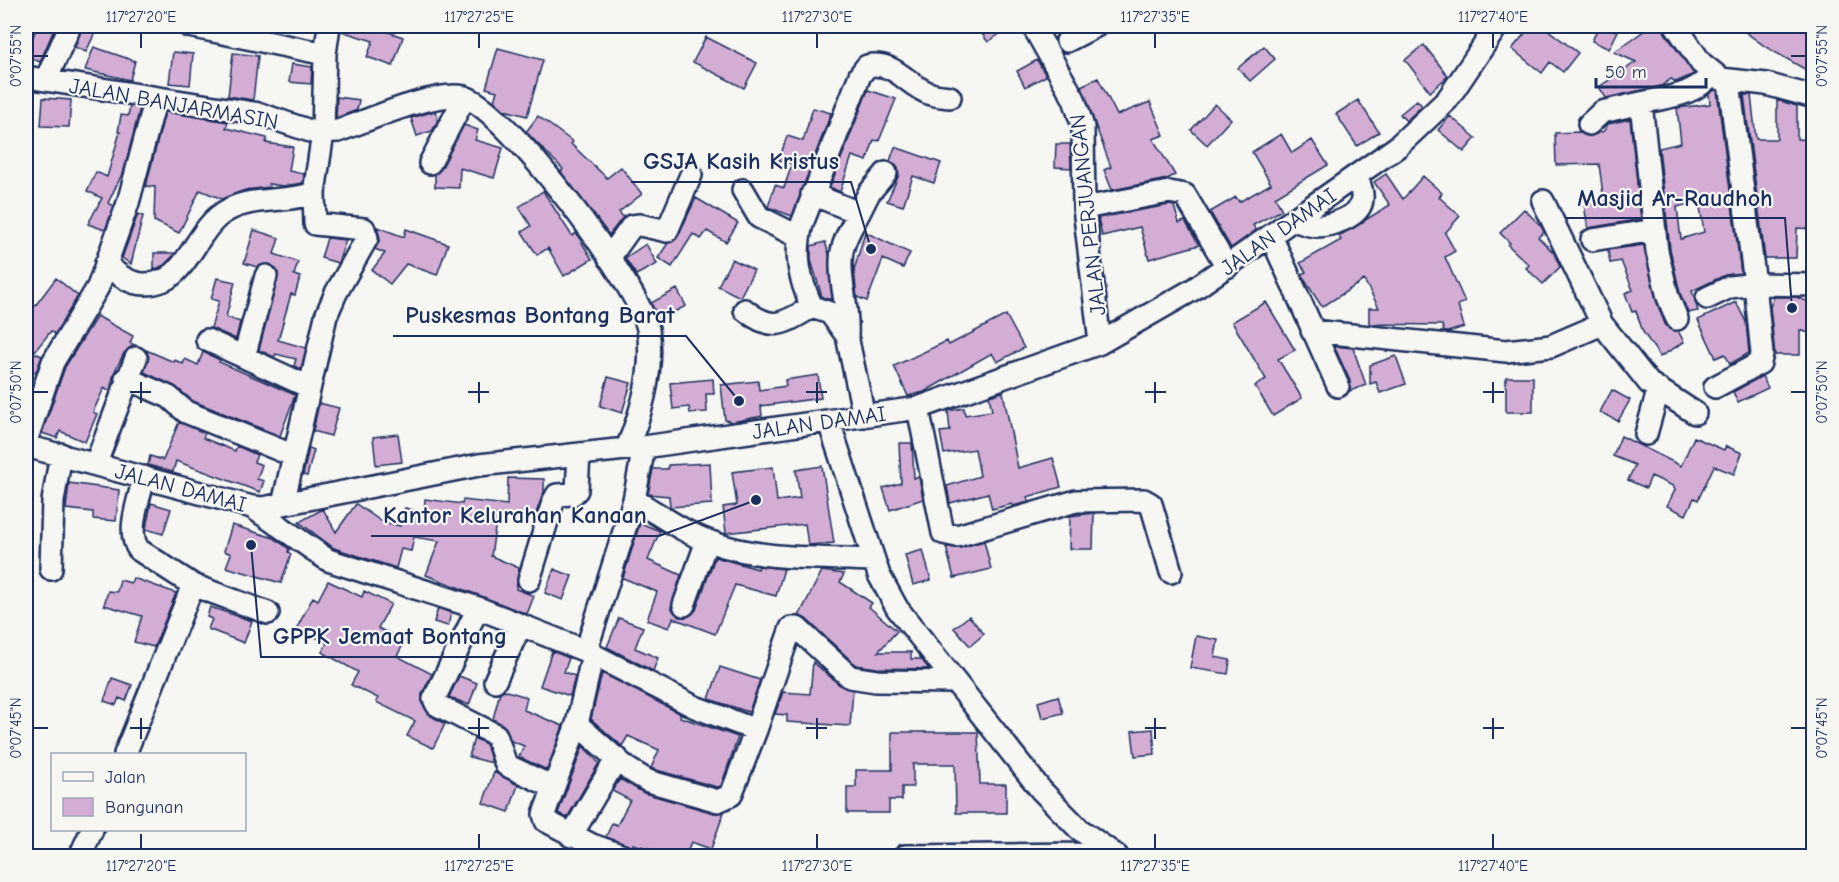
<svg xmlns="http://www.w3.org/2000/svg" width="1839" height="882" viewBox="0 0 1839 882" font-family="'Comic Neue',sans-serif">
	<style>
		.building { fill: #d4add4; stroke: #1b2f5e; stroke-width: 1.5; fill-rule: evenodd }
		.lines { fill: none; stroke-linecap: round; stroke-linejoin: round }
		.minor-casing { stroke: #1b2f5e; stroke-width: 26 }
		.minor { stroke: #f6f6f2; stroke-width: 21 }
		.ticks { fill: none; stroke: #1b2f5e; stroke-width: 2 }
		.labels { text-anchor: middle; stroke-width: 4.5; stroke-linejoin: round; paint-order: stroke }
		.street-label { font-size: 22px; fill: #1b2f5e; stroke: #f6f6f2 }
		.leader { fill: none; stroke: #1b2f5e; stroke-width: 2 }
		.callout-dot { fill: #1b2f5e; stroke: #f6f6f2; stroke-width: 2 }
		.callout-label { font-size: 24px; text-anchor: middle; font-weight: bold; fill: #1b2f5e; stroke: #f6f6f2; stroke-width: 4.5; stroke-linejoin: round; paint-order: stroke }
		.neatline { fill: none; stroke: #1b2f5e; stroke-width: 2 }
		.ticks-label { font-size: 15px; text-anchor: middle; fill: #1b2f5e }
	</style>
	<rect width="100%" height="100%" fill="#f6f6f2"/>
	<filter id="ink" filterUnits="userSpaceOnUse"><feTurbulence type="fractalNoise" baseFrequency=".0167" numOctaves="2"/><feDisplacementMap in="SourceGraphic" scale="12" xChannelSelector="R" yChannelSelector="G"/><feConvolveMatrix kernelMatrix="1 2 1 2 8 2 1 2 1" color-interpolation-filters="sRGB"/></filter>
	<g filter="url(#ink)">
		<path class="building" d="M37,26l18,1 -15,35 -14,-6z
			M83,26h15l-12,26 -11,-5z
			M341,26h30l32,11 -10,29 -26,-9 6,-16 -32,-10z
			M976,26h35l-23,16z
			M1531,26h12l35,27 -15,19 -13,-10 -8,11 -30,-24z
			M1599,26l19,5 -9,18 -17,-8z
			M1651,26h12l2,7 29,41 -18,8 -5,-3 -10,7 -55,12 -7,-11 37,-25 -22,-10z
			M1737,26h72l5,2v34l-6,9 -42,-24z
			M706,37l51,26 -13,25 -51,-26z
			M1424,45l24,31 -18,16 -25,-32z
			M1264,46l11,13 -25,22 -12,-13z
			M94,47l41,14 -5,19 -45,-10z
			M498,48l45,12 -16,56 -23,-6 -10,-9 3,-10 -11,-3z
			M173,52l20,2 -3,31 -21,-2z
			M233,53l25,3 -5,44 -25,-4z
			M1037,60l9,16 -21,11 -8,-16z
			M292,64l20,3 -1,17 -22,-2z
			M1098,78l19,37 33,-13 14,33 -11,4 22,36 -8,4 -55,11 -8,-20 7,-3 -30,-81z
			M868,90l28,9 -17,42 -5,-1 -7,21 -15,-5 -12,36 -10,-5z
			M1715,90l2,1 24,182 -16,2 -33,16 6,20 -10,2 -8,-20 -10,-44 -11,-101 22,-5 -4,-35 33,-4 -1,-10zM1699,201l5,31 -23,7 -4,-32z
			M1744,95h7l5,44h21v-39l20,6v33l17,1v89l-17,-1 -1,30h-31z
			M337,97l22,3 -2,10 -21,8z
			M43,98l28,2 -2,27 -28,-1z
			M1358,100l21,32 -22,14 -21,-32z
			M1417,100l5,6 -16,15 -6,-7z
			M1215,104l16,15 -24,26 -16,-15z
			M130,106l10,2 -16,62 -16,33 6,3 -9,24 -17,-6 14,-26 -15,-7 9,-19 11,5 13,-45h-2l3,-17 7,1z
			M813,108l18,5 -39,103 -24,-9 7,-22 9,3 8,-24 -13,-4 8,-24 16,5z
			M435,111l3,9 -6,11 -15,5 -6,-18z
			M165,112l63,10 -2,6 41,10 -1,5 27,4 -4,24 15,3 -1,9 -20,3 -14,-2 1,3 -25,3 -23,9 -22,-9 -21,43 -25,-12 1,-34 -9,-1z
			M538,116l35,26 -2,2 36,34 14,-11 21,27 -23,18 4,5 -14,18 -48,-63 2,-3 -37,-37z
			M1450,116l26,22 -12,14 -26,-22z
			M1630,119l11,100 -53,9 -4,-23 20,-3 -5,-38 -43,1 -1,-32 24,-1 12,4 13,-5 4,-7z
			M464,125l14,5 -3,10 28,8 -9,30 -34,-10 -1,20 -24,-1v-13l6,-5z
			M1281,134l11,19 20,-13 16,25 -53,32 7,13 -29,15 3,5 -25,18 -21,-36 26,-15 3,5 32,-18 -19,-32z
			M1056,144h14l1,24 -16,-1z
			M895,147l46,16 -7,20 -21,-7 -10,30 -16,-5 12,-26 -1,-7 -8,-7z
			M1386,174l17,25 20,-23 19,17 -3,4 21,19 -15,17 10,18 -10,6 20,45 -7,3 6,22 -16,5h-4l-2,-7 -73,-1v-16h10l-15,-28 -42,27 -18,-28 -2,-5 4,-2 -6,-9 41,-23 -2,-4 51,-31 -16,-23z
			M543,191l29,45 4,-3 16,26 -28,17 -16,-28 -11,7 -15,-23 9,-6 -12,-19z
			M696,198l42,25 -12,19 -19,-11 -6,8 -8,-5 -21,33 -14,-9 10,-15 10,-7z
			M1169,205l5,1 5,17 6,-2 14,24 -50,14 -9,-32 -38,9 -4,-18z
			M1524,209l17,17 3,6 -6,5 16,16 6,14 -17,17 -17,-16 3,-3 -21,-20 2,-2 -10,-10z
			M138,214l5,2 -12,48 -9,-6z
			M377,227l27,10 2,-8 42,15 -11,31 -31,-11 -16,20 -18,-14 13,-17 -10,-4 5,-10z
			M254,230l25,8 -5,16 24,8 -4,13 6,2 -5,18 -4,-1 -13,46 28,8 -5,21 -7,-3 2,-7 -20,-5 -2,3 -15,-7 19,-77 -8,-9 -13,3 -13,-4z
			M865,232l45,21 -7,15 -20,-9 -16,42 -10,-4 -3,-27z
			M327,238l19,2 -8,23 -17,-5z
			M825,242l4,12 3,46 -10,-3 -11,-37v-14z
			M646,244l11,20 -21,11 -11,-17z
			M1644,245l12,55 9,24 5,5 8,2 6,11 -24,15 -17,-25 -7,-21 -4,1 -7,-19 8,-3 -12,-29 -11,2 -2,-13z
			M154,253h20v2l-10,10 -10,5z
			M732,259l22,11 -14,27 -22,-11z
			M56,278l22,18 -23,38 -4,-3 -16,20 -9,-8v-25z
			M217,278l18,4 -9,35 14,5 -4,17 -25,-11 8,-27 -8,-2z
			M677,289l9,17 -28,14 -7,-17z
			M1774,297h22l18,7v16l-5,13 -9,-3v25h-25l-5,-48z
			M1266,302l29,48 -17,9 24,39 -29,18 -18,-30 11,-7 -34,-57z
			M1736,302l10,20 3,31 -19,11 -5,-10 -9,4 -18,-38z
			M1006,315l18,33 -27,14 -5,-9 -68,39 -16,4 -14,-30 53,-25 2,4z
			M97,316l36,20 -3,7 5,2 -11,8 -10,20 -4,18 -6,-3 -11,24 4,2 -12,28 -25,-11 -3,7 -15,-5 23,-66z
			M1334,346l19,2 13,37 -16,6v-10z
			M146,350l28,12 1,-2 8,4 2,-5 13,6 5,-13 17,8 -1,2 76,33 -15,41 -87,-35 -19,-15 -30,-14 5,-15z
			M30,351l12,5 -6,16 -10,-4z
			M1396,356l10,28 -26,9 -4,-11 -6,2v-19z
			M818,375l3,23 -60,8 1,10 -30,6 -7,-2 -4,-35 37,-4 1,9 27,-4 -1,-6z
			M1762,376l6,12 -30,14 -5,-10z
			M608,377l23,6 -9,30 -22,-7z
			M1506,377h27v35h-27z
			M713,379l1,15h-8l1,18 -17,1 -1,-6 -16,2 -3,-26z
			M1612,390l18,10 -12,21 -18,-9z
			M1003,392l15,76 35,-10 8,29 -34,10 2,5 -17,4v-2l-20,5 -4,-16 -38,10 -3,-17 33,-10 -5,-27 -31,5 -4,-22 10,-1 -2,-20 16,-3 1,7 27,-4 -3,-15z
			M319,403l20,5 -8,28 -18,-5z
			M179,422l26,11 -2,5 32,13 2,-5 20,9 -3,7 8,3 -5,14 7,2 -4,11 -84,-31 -3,11 -25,-7 2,-9 13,4z
			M398,434l4,28 -26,3 -3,-28z
			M1621,436l60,30 13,-29 30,13 2,-4 16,7 -8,21 -20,-8 -16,34 -4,-2 -8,17 -19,-9 8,-16 -2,-4 -22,-10 -5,12 -18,-8 7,-15 -22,-9z
			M899,443h13l2,35 5,-1 4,22 -33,11 -7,-22 18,-5z
			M309,448l5,2 -7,26 -4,-1z
			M710,463l2,41 -42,3 -1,-11 -21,-2 5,-25h15v-4z
			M822,466l12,77 -26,2 -3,-21 -79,9 -3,-26 14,-2 -5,-33 41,-5 4,34 23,-3 -4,-28z
			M508,478l36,1v13l-9,24 -38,-1 -6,41 28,12 -3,21 18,7 -7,18 -101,-39 13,-34 -25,-4 -3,14 -10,-2 -5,19 -62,-20 -35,-26 24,-13 13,23 20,-28 25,17 19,5 5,-18 19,5 1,-14 37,5 1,-4 44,5z
			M69,483l50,7 -3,31 -23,-2v-7l-27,-3z
			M151,503l20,6 -8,25 -17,-5z
			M1094,513l-1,36h-24l1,-33z
			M640,523l20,8 -12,29 33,15 -10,32 8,10h8l9,-7 19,-53 43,12 1,-3 25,3 -8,27 -41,-11 -20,49 -42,-16 -4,10 -22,-8 10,-28 -34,-14z
			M232,525l42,13 15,11 -1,3 3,2 -10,29 -55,-16 5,-13 -7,-3z
			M984,541l7,28 -37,9 -8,-31 14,1z
			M923,550l8,30 -18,5 -8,-30z
			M554,569l18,7 -9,24 -18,-7z
			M822,571l22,3 -4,8 32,21 -3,4 28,24 -19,21h33v7h10l8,10 -52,-1 -21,-3 -50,-46 -7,-3z
			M133,578l43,15 -22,54 -20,-5 8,-26 -38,-11 4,-14 9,1 3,-12 11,3z
			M328,581l34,16 2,-6 27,13 -13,24 27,13 -8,15 35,18 -10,20v10l9,12 14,8 -12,24 -26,-12 8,-15 -39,-19 2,-4 -27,-13 7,-13 -36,-20 5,-9 -30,-15 16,-31 5,3z
			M210,607l42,14 -8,22 -36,-14 4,-10 -5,-2z
			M438,608l13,5 -3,13 -14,-4z
			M969,616l15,18 -14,12 -16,-18z
			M619,618l24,9 -8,21 23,10 -5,13 -46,-24z
			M1196,636l22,4 -3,17 15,3 -2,14 -38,-6z
			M552,651l17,7 -5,14 11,4 -5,20 -30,-10z
			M813,662l28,24 12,4 -3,36 -63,-4v-7l-12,-1 8,-22 27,2z
			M720,667l40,13 -11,32 -40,-13z
			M602,673l79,41 -1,3 58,20 -17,49 -4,1 -64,-18 -2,-1 8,-18 -31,-14 -6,10 -31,-27z
			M459,676l18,7 -8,22 -20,-8z
			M112,678l20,7 -6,16 -7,-3 -3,7 -12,-4z
			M503,690l24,7 -3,13 39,16 -16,44 -28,-13 5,-11 -13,-5 -9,-17 -9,-5 7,-27z
			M1058,696l5,17 -21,5 -4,-16z
			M1153,729l2,25 -20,2 -3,-25z
			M892,732h86l2,52h26v29h-50l-1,-49h-42v23h-11v13h-13v13h-42v-26h9v-17h36z
			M474,738l12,6 6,19 -23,-6z
			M583,746l16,17 -32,55 -9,-5z
			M494,772l24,13 -9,27 -26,-9z
			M620,779l24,14 70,20 10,-1 -13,37 -20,-7 -5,14h-9l-44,-12 -1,3 -26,-10 6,-14 5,2 13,-25 -18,-9z"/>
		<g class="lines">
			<g class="minor-casing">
				<path id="minor" d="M189,26l136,28
					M1033,26l41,73 9,28 1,81 16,135
					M1676,26l25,37 20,16 45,5 48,13
					M1067,41l29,-15
					M26,77l234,37 53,18 25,-1c28,-10 98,-41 126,-34 40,9 176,190 184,232 6,39 -6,83 -21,119
					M46,80l24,-54
					M1729,82l26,202 59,1
					M1589,124l13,-12 39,-9
					M430,163l35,-66
					M743,190l16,27 40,20
					M812,194l47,19 10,-20 17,-20
					M1543,201l59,123 47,59 46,30
					M1084,208l85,-16 16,3 42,72
					M1293,220c7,2 16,6 23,6 15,0 45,-9 46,-27 1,-8 -3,-16 -6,-23
					M1271,236l67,150
					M1592,240l63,-10
					M609,258l23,-32 8,-1 27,6 24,-56
					M106,263c11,12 23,21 39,21 45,0 47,-55 83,-74 26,-14 59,-7 86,-17l9,-60 2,-79 4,-28
					M1707,298l23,-11 25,-3 7,70 -2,9 -45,24
					M745,310c28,23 39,13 67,-3
					M1677,319l-9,-22 -11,-46 -16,-148c26,-6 53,-7 71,-29
					M1312,331l194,20 45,-5 51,-22
					M847,336c2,-29 -7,-49 -6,-75 0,-17 10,-33 18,-48
					M207,340l102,47
					M244,357l22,-81
					M126,378l43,19 17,15 106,43
					M918,408l25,125 14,3 119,-35 68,-1 7,4 20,68
					M864,416l-17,-80 -17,-23 -18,-6c-13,-29 -18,-52 -10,-83l58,-149 7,-9c28,-6 40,20 64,28 6,2 13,2 19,3
					M829,422l50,153 18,33 144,182 38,39 38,27
					M1646,434l12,-43
					M26,441l27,-79 45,-75 30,-84 28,-105
					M26,446l226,61 11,1 216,-43 165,-18 274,-39 182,-65 94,-54 203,-142 50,-47 50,-74
					M96,463l40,-105
					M144,477c-4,21 -19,55 -5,73l54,35 75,28
					M634,500c25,14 50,33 77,42 51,19 109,15 163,18
					M283,504l43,-188 10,-23 31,-55 -3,-9 -49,-5 -1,-31
					M252,507l76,53 150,48 108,43 109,56 61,23 -25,65 -13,6 -70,-20 -20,-12 -51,-45
					M51,569l2,-68 8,-47
					M529,580l24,-78 4,-7 16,-1 4,-4 2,-36
					M684,605l23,-64
					M478,608l-44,91 3,6 59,30 10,30 47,22
					M586,651l48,-151 10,-53
					M593,654l-16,70 -33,90 2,7 46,24 31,11
					M495,681l25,-55
					M756,730l35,-102h6l53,49 26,4 78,1
					M125,754l68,-169
					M571,836l46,-78
					M80,856l12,-26
					M905,856l181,-2 10,-10"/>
			</g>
			<use href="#minor" class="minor"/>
		</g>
	</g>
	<path class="ticks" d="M141,33v15M479,33v15M817,33v15M1155,33v15M1493,33v15M33,56h15M1791,56h15M141,382v21M479,382v21M817,382v21M1155,382v21M1493,382v21M33,392h15M130,392h21M468,392h21M806,392h21M1145,392h21M1483,392h21M1791,392h15M141,718v21M479,718v21M817,718v21M1155,718v21M1493,718v21M33,728h15M130,728h21M468,728h21M806,728h21M1145,728h21M1483,728h21M1791,728h15M141,834v15M479,834v15M817,834v15M1155,834v15M1493,834v15"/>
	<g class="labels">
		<g class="street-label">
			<text transform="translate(174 103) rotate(10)" y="8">JALAN BANJARMASIN</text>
			<text transform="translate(1087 215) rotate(-96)" y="8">JALAN PERJUANGAN</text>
			<text transform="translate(1278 231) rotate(-35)" y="8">JALAN DAMAI</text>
			<text transform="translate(819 422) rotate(-8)" y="8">JALAN DAMAI</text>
			<text transform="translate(181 487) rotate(15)" y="8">JALAN DAMAI</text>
		</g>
	</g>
	<path class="leader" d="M871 249L851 182H631M1792 308L1785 218H1565M739 401L686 336H393M756 500L659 536H371M251 545L261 657H519"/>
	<g class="callout-dot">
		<circle cx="871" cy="249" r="6"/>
		<circle cx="1792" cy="308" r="6"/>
		<circle cx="739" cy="401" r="6"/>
		<circle cx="756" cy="500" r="6"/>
		<circle cx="251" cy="545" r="6"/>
	</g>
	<g class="callout-label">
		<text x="741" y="169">GSJA Kasih Kristus</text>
		<text x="1675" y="206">Masjid Ar-Raudhoh</text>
		<text x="540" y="323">Puskesmas Bontang Barat</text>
		<text x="515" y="523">Kantor Kelurahan Kanaan</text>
		<text x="390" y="644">GPPK Jemaat Bontang</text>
	</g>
	<rect width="1839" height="882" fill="none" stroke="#f6f6f2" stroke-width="66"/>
	<rect x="51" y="753" width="195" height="78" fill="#f6f6f2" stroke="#9ea6b7" stroke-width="1.5"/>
	<rect x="63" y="772" width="30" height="9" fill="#f6f6f2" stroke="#9ea6b7" stroke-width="1.5"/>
	<text x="105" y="783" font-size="18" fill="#1b2f5e">Jalan</text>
	<rect x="63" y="798" width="30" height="18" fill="#d4add4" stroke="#9ea6b7" stroke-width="1.5"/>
	<text x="105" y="813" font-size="18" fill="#1b2f5e">Bangunan</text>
	<path d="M1596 78v9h110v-9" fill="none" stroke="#1b2f5e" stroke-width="3"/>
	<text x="1605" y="78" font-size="18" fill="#1b2f5e" stroke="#f6f6f2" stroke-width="4.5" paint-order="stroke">50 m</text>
	<rect x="33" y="33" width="1773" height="816" class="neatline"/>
	<g class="ticks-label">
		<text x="141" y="22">117°27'20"E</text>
		<text x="479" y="22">117°27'25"E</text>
		<text x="817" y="22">117°27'30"E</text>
		<text x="1155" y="22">117°27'35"E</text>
		<text x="1493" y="22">117°27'40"E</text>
		<text transform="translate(16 56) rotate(-90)" y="5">0°07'55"N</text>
		<text transform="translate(1822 56) rotate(-90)" y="5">0°07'55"N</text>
		<text transform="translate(16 392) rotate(-90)" y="5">0°07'50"N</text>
		<text transform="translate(1822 392) rotate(-90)" y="5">0°07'50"N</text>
		<text transform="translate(16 728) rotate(-90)" y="5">0°07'45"N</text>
		<text transform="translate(1822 728) rotate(-90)" y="5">0°07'45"N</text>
		<text x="141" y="871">117°27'20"E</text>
		<text x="479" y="871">117°27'25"E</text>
		<text x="817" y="871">117°27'30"E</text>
		<text x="1155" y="871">117°27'35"E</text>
		<text x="1493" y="871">117°27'40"E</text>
	</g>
</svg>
